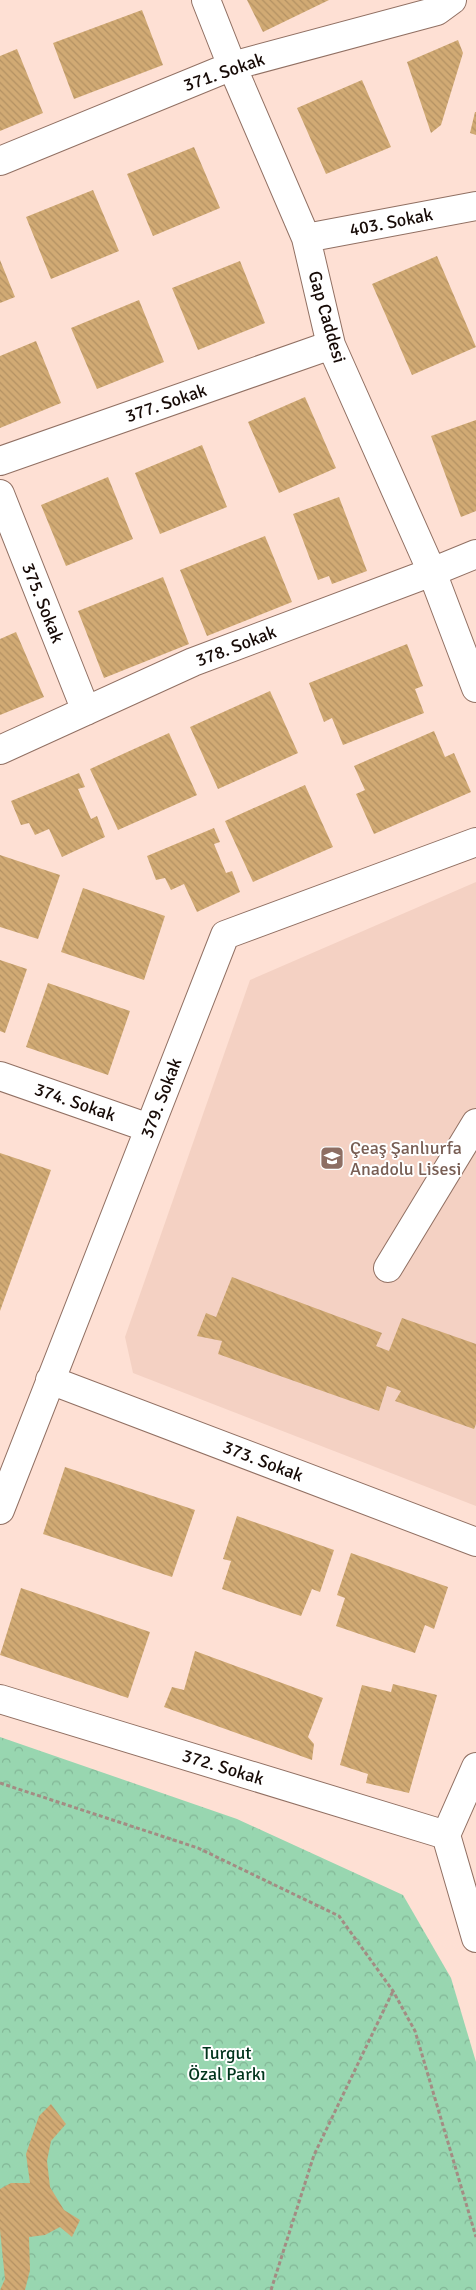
<svg xmlns="http://www.w3.org/2000/svg" width="476" height="2290" viewBox="0 0 476 2290" font-family="Signika,sans-serif">
	<style>
		.built { fill: #f4d1c3 }
		.park { fill: url(#park-crowns) }
		.building { fill: url(#building-back-hatch) }
		.lines { fill: none; stroke-linecap: round; stroke-linejoin: round }
		.minor-casing { stroke: #917063; stroke-width: 30 }
		.path { stroke: #a38c83; stroke-width: 3; stroke-dasharray: 4 2.5; stroke-linecap: butt }
		.minor { stroke: #fff; stroke-width: 28 }
		.labels { text-anchor: middle; stroke-width: 4; stroke-linejoin: round; paint-order: stroke }
		.street-label { font-size: 18px; fill: #160a06; stroke: #fff }
		.education-label { font-size: 18px; fill: #785e54; stroke: #fff; text-anchor: start }
		.park-label { font-size: 18px; fill: #00341c; stroke: #fff }
	</style>
	<defs>
		<pattern id="park-crowns" width="20" height="18" patternUnits="userSpaceOnUse" patternTransform="scale(1.25)"><rect width="20" height="18" fill="#98d6b0"/><path d="M2 6a3 3 0 1 1 6 0M12 15a3 3 0 1 1 6 0" fill="none" stroke="#82b696"/></pattern>
		<pattern id="building-back-hatch" width="6" height="6" patternUnits="userSpaceOnUse" patternTransform="scale(1.25)"><rect width="6" height="6" fill="#d1aa74"/><path d="M-1 5l2 2M0 0l6 6M5-1l2 2" fill="none" stroke="#b39163"/></pattern>
	</defs>
	<rect width="100%" height="100%" fill="#fee0d4"/>
	<path class="built" d="M476,882v624l-343,-133 -8,-36 125,-357z"/>
	<path class="park" d="M0,1737l237,82 166,76 48,83 25,84v228h-476z"/>
	<path class="building" d="M247,0h82l-66,32z
		M142,10l21,55 -89,34 -21,-56z
		M458,40l5,13 -22,72 -10,8 -24,-71z
		M17,49l26,64 -43,18v-75z
		M362,80l29,67 -65,27 -29,-66z
		M475,112h1v23l-6,-2z
		M194,147l26,61 -67,28 -26,-62z
		M93,190l26,61 -68,28 -25,-62z
		M437,256l39,91 -64,28 -40,-91z
		M0,260l15,37 -15,6z
		M240,261l25,62 -67,27 -26,-62z
		M139,300l25,62 -67,27 -26,-61z
		M36,341l25,62 -61,25v-72z
		M305,397l31,71 -57,25 -31,-71z
		M476,420v91l-15,6 -30,-81z
		M202,445l25,62 -67,27 -25,-61z
		M108,477l25,62 -67,27 -25,-61z
		M339,497l28,74 -35,13 -3,-8 -11,4 -25,-66z
		M265,536l27,66 -85,34 -27,-66z
		M163,577l26,67 -85,34 -26,-67z
		M16,632l28,65 -44,18v-76z
		M407,644l16,42 -8,3 9,24 -81,32 -11,-27 -8,4 -15,-39z
		M270,691l28,62 -80,36 -28,-62z
		M434,731l11,26 9,-4 17,39 -97,42 -18,-40 9,-4 -11,-24z
		M169,733l28,62 -79,35 -28,-61z
		M79,773l6,14 -7,2 13,30 6,-3 8,21 -43,20 -13,-28 -14,6 -6,-12 -8,2 -10,-24z
		M305,785l28,62 -80,35 -28,-61z
		M214,828l6,14 -6,2 12,29 6,-2 8,21 -43,20 -13,-28 -13,6 -6,-12 -9,2 -9,-24z
		M0,855l60,20 -22,64 -38,-12z
		M83,888l82,28 -21,64 -83,-28z
		M0,960l27,9 -22,64 -5,-2z
		M48,983l82,28 -22,64 -82,-28z
		M0,1153l51,17 -51,141z
		M232,1277l150,56 -6,13 13,5 13,-33 74,26v80l-2,5 -79,-28 6,-10 -14,-5 -8,25 -161,-57 4,-13 -25,-5 9,-23 10,4z
		M65,1467l130,43 -23,67 -129,-43z
		M237,1516l97,34 -14,42 -8,-3 -11,27 -79,-27 9,-28 -8,-2z
		M351,1553l97,34 -14,42 -9,-4 -10,28 -79,-27 9,-28 -8,-3z
		M21,1588l129,44 -22,66 -128,-43z
		M195,1651l128,47 -15,39 6,7 -2,16 -148,-53 8,-20 12,3z
		M393,1684l44,11 -28,98 -43,-10 2,-9 -28,-9 22,-80 29,7z
		M51,2104l15,20 -15,17 -4,20 3,26 14,23 16,10 -8,17 -12,-10 -15,8 -16,2 1,33 -5,20h-25l5,-11 -5,-49v-41l11,-6h19l-4,-29 13,-38z"/>
	<g class="lines">
		<g class="minor-casing">
			<path id="minor" d="M206,0l26,66 74,172 25,107 101,227 44,116
				M0,161l232,-95 205,-55 15,-11
				M306,238l170,-32
				M0,461l331,-116
				M0,494l86,217
				M0,750l193,-88 239,-90 44,-18
				M0,1076l149,52
				M388,1268l88,-145
				M50,1380l426,162
				M0,1510l225,-575 251,-93
				M0,1699l446,136
				M476,1767l-30,68 30,103"/>
		</g>
		<path class="path" d="M0,1783l198,65 141,68 54,75 22,40 61,206
			M271,2290l43,-135 79,-164"/>
		<use href="#minor" class="minor"/>
	</g>
	<defs>
		<g id="school-square" transform="scale(1.25)"><rect x="-9" y="-9" width="18" height="18" rx="4" fill="#8d6e63" stroke="#fff"/><path d="M0-5L7-2L0 1L-7-2ZM-4 1L0 2.5L4 1V4Q0 6-4 4Z" fill="#fff"/></g>
	</defs>
	<g fill-rule="evenodd">
		<use href="#school-square" x="332" y="1158"/>
	</g>
	<g class="labels">
		<g class="street-label">
			<text transform="translate(224 72) rotate(-19)" y="6">371. Sokak</text>
			<text transform="translate(391 222) rotate(-11)" y="6">403. Sokak</text>
			<text transform="translate(327 317) rotate(74)" y="6">Gap Caddesi</text>
			<text transform="translate(166 403) rotate(-19)" y="6">377. Sokak</text>
			<text transform="translate(43 603) rotate(68)" y="6">375. Sokak</text>
			<text transform="translate(236 646) rotate(-21)" y="6">378. Sokak</text>
			<text transform="translate(161 1098) rotate(-69)" y="6">379. Sokak</text>
			<text transform="translate(75 1102) rotate(19)" y="6">374. Sokak</text>
			<text transform="translate(263 1461) rotate(21)" y="6">373. Sokak</text>
			<text transform="translate(223 1767) rotate(17)" y="6">372. Sokak</text>
		</g>
		<g class="education-label">
			<text x="350" y="1154">Çeaş Şanlıurfa<tspan x="350" dy="21">Anadolu Lisesi</tspan></text>
		</g>
		<g class="park-label">
			<text x="227" y="2059">Turgut<tspan x="227" dy="21">Özal Parkı</tspan></text>
		</g>
	</g>
</svg>
